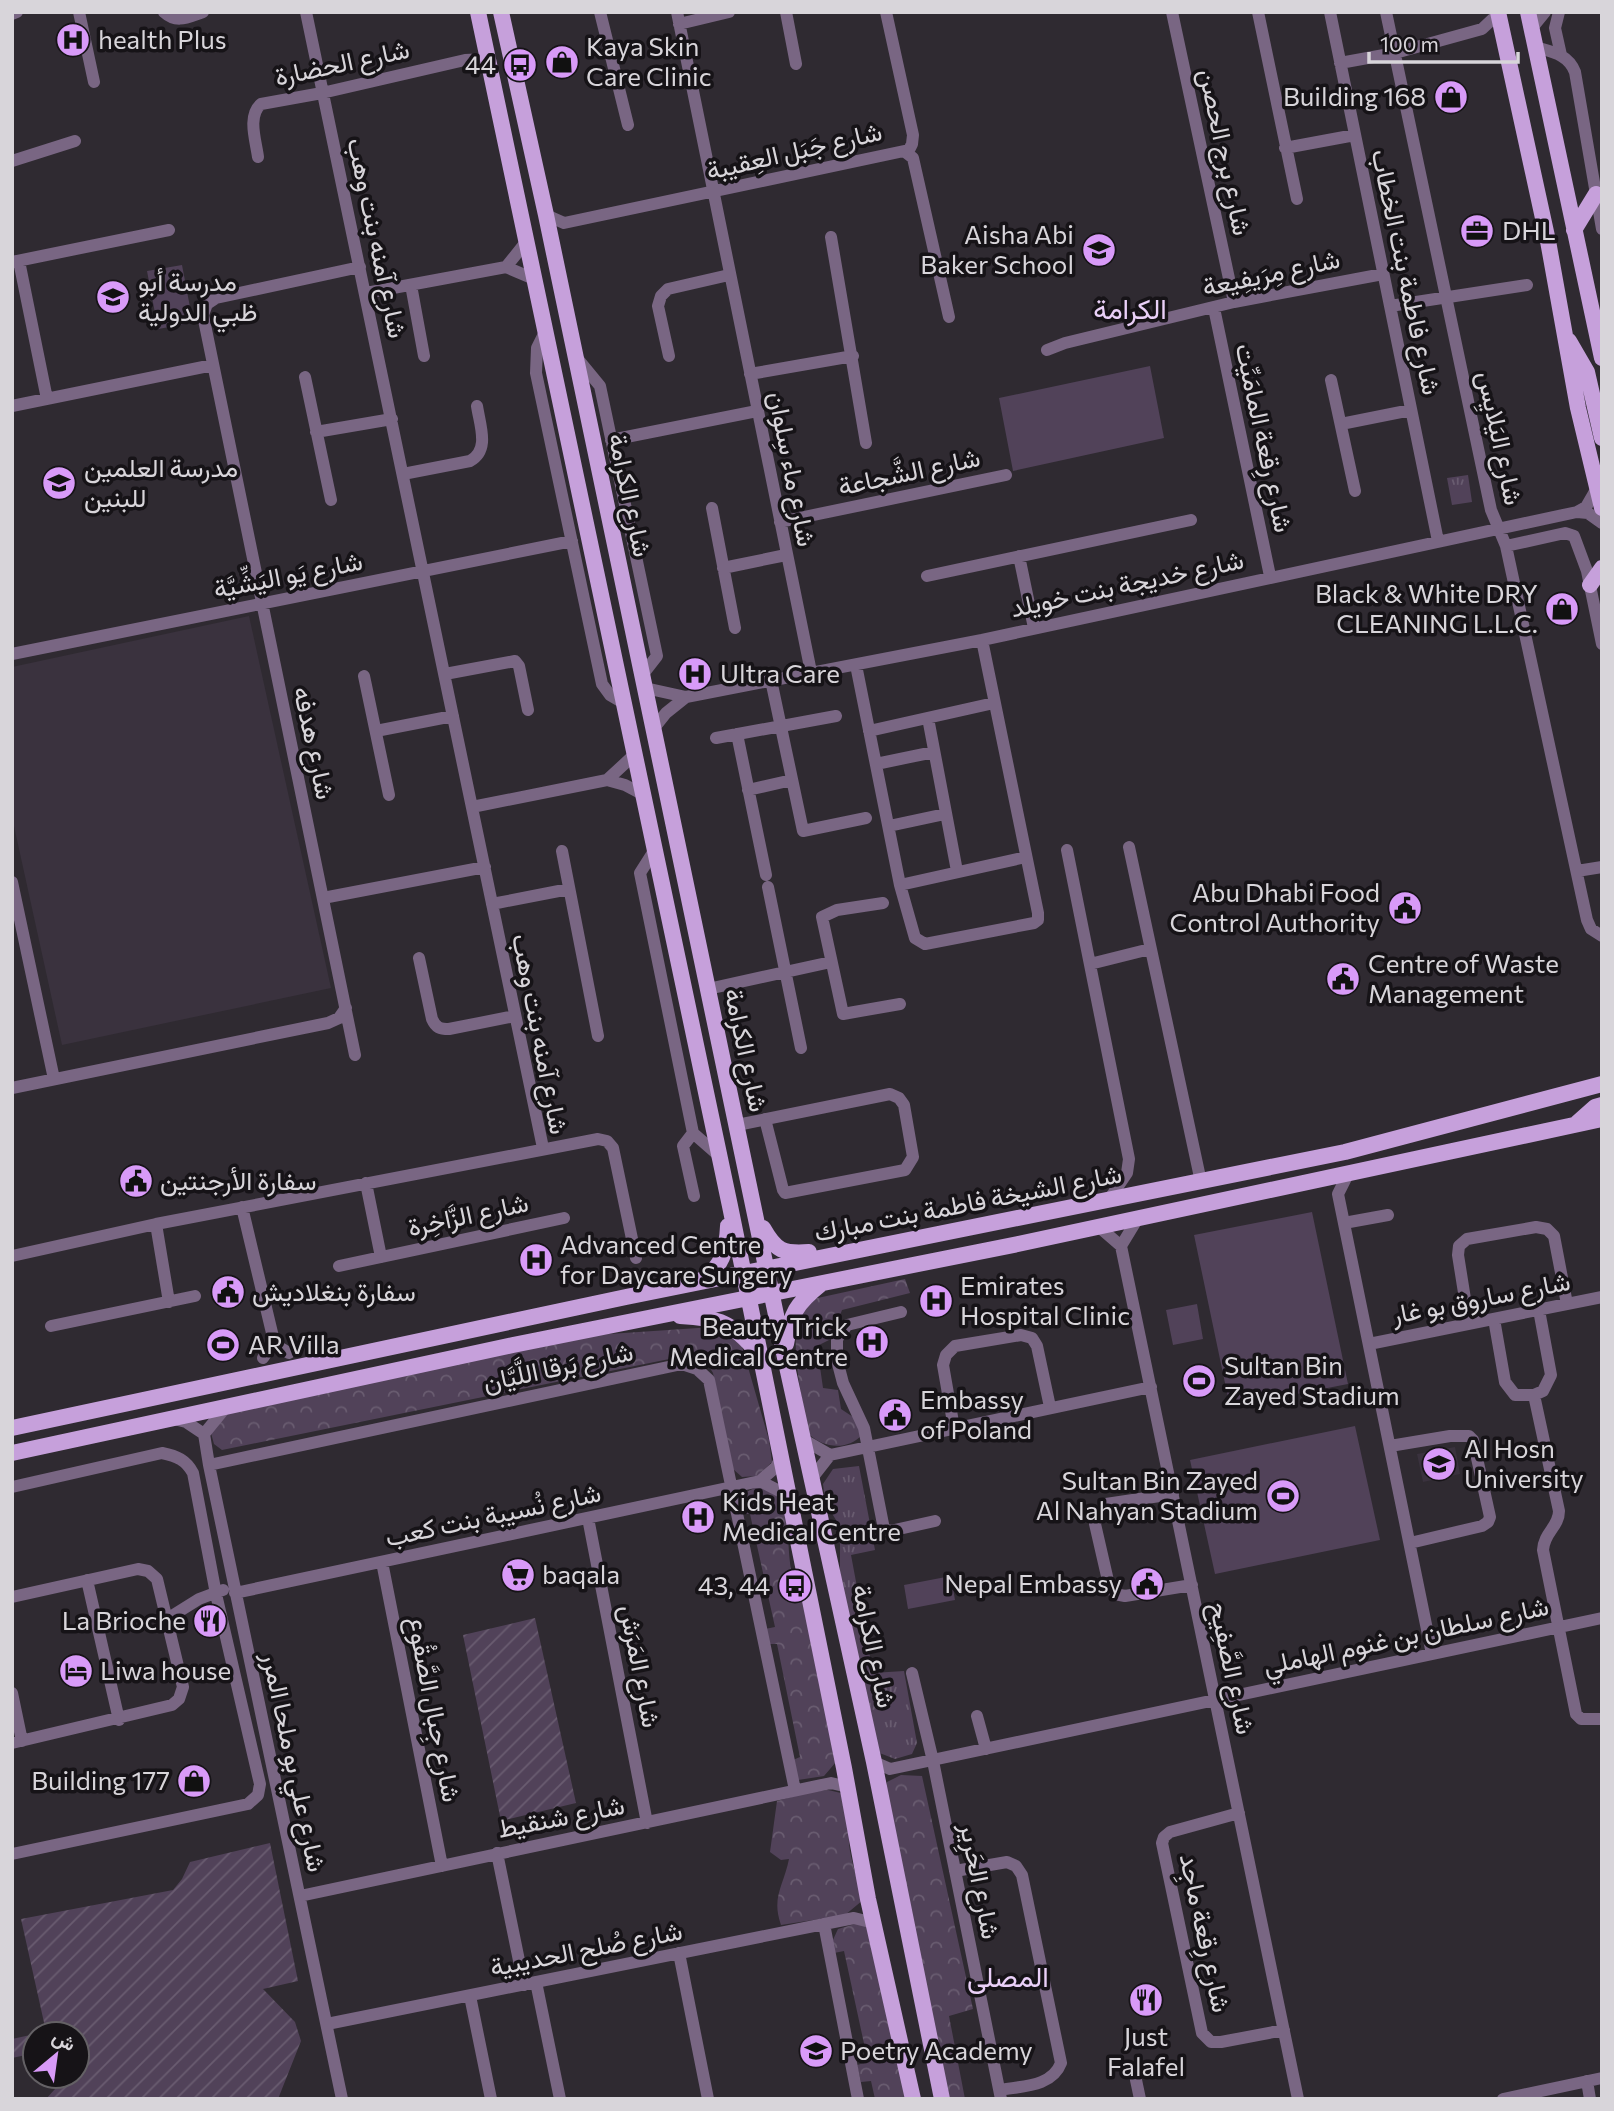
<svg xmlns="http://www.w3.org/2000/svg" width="1614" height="2111" viewBox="0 0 1614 2111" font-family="Commissioner,Vazirmatn,sans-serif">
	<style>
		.built { fill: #3a323e }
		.grass { fill: #514259 }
		.forest { fill: url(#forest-crowns) }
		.park { fill: url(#park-tufts) }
		.garden { fill: url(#garden-furrows) }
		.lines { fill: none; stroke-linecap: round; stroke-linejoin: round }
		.minor { stroke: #796683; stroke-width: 12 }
		.major { stroke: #c6a0db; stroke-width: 16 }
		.labels { text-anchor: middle; stroke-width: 7; stroke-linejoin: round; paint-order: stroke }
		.poi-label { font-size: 26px; fill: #d8d5da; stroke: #161317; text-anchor: start }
		.street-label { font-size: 26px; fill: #d8d5da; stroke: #161317 }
		.neighbourhood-label { font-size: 28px; fill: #ead0f8; stroke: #161317 }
	</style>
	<defs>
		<pattern id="forest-crowns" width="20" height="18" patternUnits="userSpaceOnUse" patternTransform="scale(1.75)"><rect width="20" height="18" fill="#514259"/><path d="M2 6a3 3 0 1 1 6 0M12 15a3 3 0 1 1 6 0" fill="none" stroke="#695c70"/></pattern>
		<pattern id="park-tufts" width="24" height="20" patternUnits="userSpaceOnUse" patternTransform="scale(1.75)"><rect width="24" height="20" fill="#514259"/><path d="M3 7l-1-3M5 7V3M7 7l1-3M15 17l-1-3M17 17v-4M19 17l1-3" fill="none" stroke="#695c70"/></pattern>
		<pattern id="garden-furrows" width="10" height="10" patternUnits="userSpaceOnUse" patternTransform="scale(1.75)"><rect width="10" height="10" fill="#514259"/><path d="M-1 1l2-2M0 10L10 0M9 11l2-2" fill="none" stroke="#695c70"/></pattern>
	</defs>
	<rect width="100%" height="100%" fill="#2f2a31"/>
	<path class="built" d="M249,616l82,372 -269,57 -50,-228v-150z
		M1455,1447l5,27 -37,8 -6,-28z"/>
	<path class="grass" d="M182,265l11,58 -35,6 -11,-58z
		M1150,366l14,72 -151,33 -14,-73z
		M1312,1212l36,172 -118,23 -36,-172z
		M1197,1304l6,35 -30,6 -7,-35z
		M1355,1426l25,114 -165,34 -25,-114z
		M951,1576l4,24 -47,9 -4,-24z"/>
	<path class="forest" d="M905,1279l5,14 -68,17 -11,29 -14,7 6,42 15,2 3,19 12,8 9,18c-15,16 -39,13 -53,-1 -6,-32 -17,-75 -12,-107 2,-11 9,-20 16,-28z
		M713,1327l28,16 28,97 3,22 -15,14 -15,1 -9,-8 -20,-96c-6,-11 -12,-15 -24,-18l-467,95 -8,-6 -3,-11 14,-23 369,-75z
		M758,1486l20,8c4,11 8,20 9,32 3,24 0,54 17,74l32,162 -12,14 -26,4 -5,-20 7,-3 -23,-113h-8l-4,-15 10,-2 -25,-113h-9l-2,-12 2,-7z
		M901,1775l21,1 51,233 -24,7 16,83h-15l-8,-10 -57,-296 2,-11z
		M828,1790l13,3 10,34c-8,16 8,54 12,73l-18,15 -64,10c-10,-28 3,-40 8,-66l-8,1 -11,-8 7,-51 29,-8z
		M858,1923l14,3 36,173h-33l-4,-18 -10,1 -4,-17 11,-3 -24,-111 -10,2 -2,-11 6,-13z"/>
	<path class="park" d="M1468,475l4,27 -20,3 -5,-27z
		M859,1466l16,84 -24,5 22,118 31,-2 13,72 -5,11 -17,5 -18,-7 -37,-179v-29l-4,-24 -11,-18 -2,-18 10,-15z"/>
	<path class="garden" d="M535,1618l41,185 -75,18 -38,-186z
		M270,1843l28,138 -35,8 32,33 6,19 -23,58h-232l9,-10 -3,-13h25v-42h-41l9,-7 -24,-108 152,-29 9,-11 8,-17z
		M35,2034v19l-23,5v-19z"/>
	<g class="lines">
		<path class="minor" d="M79,12l15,70
			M164,12c13,12 24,5 39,0
			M306,12l237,1136
			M600,12l28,113
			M677,12l134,660
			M786,12l10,52
			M886,12l27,123 -1,9 -4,8
			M1172,12l62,290
			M1258,12l39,187
			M1330,12l108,529
			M1386,12l105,498 15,36 81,374 4,9 11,7
			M1559,12l-4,16 6,27
			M12,14l5,-2
			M679,24l50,-12
			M1532,28l13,-16
			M1535,47c17,5 33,7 40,25l27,157
			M1340,63l55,-10 87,-24 17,-16
			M1285,148l70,-13
			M258,157c-2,-16 -11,-41 3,-53l61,-11 143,-33 22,-1
			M12,161l63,-20
			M546,215l18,8 340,-72 9,7 36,159
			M831,237l35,206
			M19,261l28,138
			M12,262l157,-32
			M506,267l20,-25
			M411,285l13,71
			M366,293l140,-26 28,12
			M1390,306l137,-21
			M1214,308l56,268
			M545,332l-8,16 -1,25 66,311 8,11 12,7
			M1047,350l18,-7 169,-41 149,-28
			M669,356l-11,-50 3,-10 7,-7 61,-14
			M577,358l23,28 57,270 -14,18
			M750,374l103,-18
			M305,377l26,123
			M1331,380l24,111
			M12,406l201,-41
			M1341,424l70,-14
			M316,432l76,-13
			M611,440l146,-29
			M403,474l67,-13c20,-11 10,-35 7,-55
			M712,508l23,120
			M1577,512l11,1 14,10
			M780,522l226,-47
			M1506,546l59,-13 9,3 13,35 15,73
			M1019,556l15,72
			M723,568l63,-13
			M927,576l264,-56
			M12,654l560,-113
			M856,665l44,220 15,53 10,6 109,-21 4,-3v-7l-56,-273
			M445,674l70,-13 4,5 9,44
			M364,676l25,119
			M771,680l32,151 63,-13
			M645,688l41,9 296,-57 595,-128 9,-5 11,-19
			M928,718l29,153
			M654,728l12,-15 20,-16
			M376,731l77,-15
			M869,731l125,-28
			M737,734l29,141
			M716,738l120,-22
			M634,755l-27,25 18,5 17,9
			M876,764l58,-12
			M748,790l44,-10
			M472,807l135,-27
			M889,826l56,-12
			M1129,847l72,335
			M1067,850l62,309 -2,14 -19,28
			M562,851l36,185
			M654,851l-14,22 53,260 24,21
			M1577,871l25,-4
			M12,882l42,197
			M900,885l126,-28
			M768,887l33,161
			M323,898l162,-31
			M883,903l-46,7 -15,7 21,97 57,-10
			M492,904l77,-15
			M419,958l13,61c4,9 8,10 17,10l66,-13
			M1090,964l60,-15
			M708,989l123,-27
			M355,1055l-152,-740 4,-11 9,-6 144,-31
			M12,1088l316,-65 11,-5 7,-10
			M737,1125l153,-31 9,4 5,7 9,52 -8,13 -120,23 -2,-3 -18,-71
			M693,1133l-10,13 11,50
			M1348,1174l-10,20 94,460
			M366,1183l15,74
			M242,1207l31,130 4,9 12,7
			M1344,1223l44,-8
			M156,1224l13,78
			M1099,1227l22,19 177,853
			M1121,1246l17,-28
			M12,1256l144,-32 442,-85 9,2 6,7 23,110
			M339,1266l225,-48
			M901,1312l-54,13 -10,14v21l6,23 21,45 20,101 6,2 45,-10
			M1494,1319l11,63 10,13h19l9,-4 8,-16 -12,-65
			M1469,1324l-11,-69 1,-9 8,-7 69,-12 11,2 7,7 13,68
			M51,1326l144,-30
			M1369,1344l233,-47
			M263,1358l8,-12 2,-9
			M1534,1395l25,116c0,16 -15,21 -16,39l33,164 5,5h21
			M226,1407l-22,27 5,31 133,634
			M174,1419l12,3 18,12
			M954,1428l-11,-63 3,-10 9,-9 66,-11 11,3 5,8 13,61
			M804,1440l26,15
			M1390,1446l60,-10h19l4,4 17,77 -2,5 -6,4 -72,17
			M209,1465l473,-101 15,5 12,11 86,410
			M812,1478l18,-23 321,-68
			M760,1481l29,15
			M12,1487l150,-34c15,3 24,7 31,20l23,121 44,190 -2,11 -10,9 -236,50
			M1173,1494l-67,10 -8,10 -3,10 14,61 6,9 10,2 67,-11
			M588,1518l59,305
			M382,1562l60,304
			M87,1580l32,140
			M235,1593l525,-112 16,-14 5,-9
			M12,1597l126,-28 10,2 9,8 26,108 -4,12 -7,6 -160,38
			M167,1619l32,-20 24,-9
			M912,1673l21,88 68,338
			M12,1693l10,48
			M977,1716l9,33
			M874,1762l16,7 712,-151
			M1239,1813l-69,19 -6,5 -2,6 40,190 9,9h10l63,-12
			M497,1853l27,132
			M955,1871l52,-9 9,4 6,9 39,188c-9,24 -39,23 -61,27
			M300,1896l531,-113 17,4
			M824,1924l34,175
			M679,1953l29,146
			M536,1982l24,117
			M470,1996l21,103
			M327,2024l527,-106 20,5
			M1136,2080l4,19
			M1587,2081l3,18
			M1503,2099l99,-21"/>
		<path class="major" d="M478,12l252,1194 114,562 24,131 45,200
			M501,12l45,203 238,1138 90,409 68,337
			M1498,12l50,229 30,167 24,100
			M1528,12l74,346
			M1574,230l22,-36
			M1569,341l18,31 15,66
			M1590,585l12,-17
			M1577,1123l18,-16 7,-2
			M763,1228c13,23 20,26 46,24
			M700,1281c22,-13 27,-31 28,-55
			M680,1316c39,2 52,6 77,36
			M786,1344c5,-31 10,-40 35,-60
			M12,1428l614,-131 719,-145 257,-68
			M12,1453l501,-108 505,-101 584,-125"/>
	</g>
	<defs>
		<g id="hospital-disc" transform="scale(1.75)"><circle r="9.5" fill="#d89af8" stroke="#161317"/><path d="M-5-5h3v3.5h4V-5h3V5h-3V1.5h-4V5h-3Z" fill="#111"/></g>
		<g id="shop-disc" transform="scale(1.75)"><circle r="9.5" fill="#d89af8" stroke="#161317"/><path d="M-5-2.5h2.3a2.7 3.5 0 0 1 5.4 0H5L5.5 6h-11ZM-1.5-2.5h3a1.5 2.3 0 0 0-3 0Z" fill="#111"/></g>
		<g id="bus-disc" transform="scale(1.75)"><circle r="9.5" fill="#d89af8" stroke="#161317"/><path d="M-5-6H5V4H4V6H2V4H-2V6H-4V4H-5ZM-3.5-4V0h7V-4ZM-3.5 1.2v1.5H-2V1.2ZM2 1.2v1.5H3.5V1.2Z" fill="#111"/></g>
		<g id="office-disc" transform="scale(1.75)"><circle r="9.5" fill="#d89af8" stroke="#161317"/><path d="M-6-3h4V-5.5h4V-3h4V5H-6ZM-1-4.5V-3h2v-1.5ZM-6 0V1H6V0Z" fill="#111"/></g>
		<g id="school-disc" transform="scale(1.75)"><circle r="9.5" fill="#d89af8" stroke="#161317"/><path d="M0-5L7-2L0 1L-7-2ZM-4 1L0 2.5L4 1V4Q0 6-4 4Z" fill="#111"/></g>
		<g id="civic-disc" transform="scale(1.75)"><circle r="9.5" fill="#d89af8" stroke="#161317"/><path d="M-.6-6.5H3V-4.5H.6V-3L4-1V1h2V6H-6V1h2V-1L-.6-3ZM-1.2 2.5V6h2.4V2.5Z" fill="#111"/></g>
		<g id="stadium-disc" transform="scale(1.75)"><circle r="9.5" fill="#d89af8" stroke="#161317"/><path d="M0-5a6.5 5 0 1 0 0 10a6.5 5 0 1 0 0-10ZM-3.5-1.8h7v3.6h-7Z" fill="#111"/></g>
		<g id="university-disc" transform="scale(1.75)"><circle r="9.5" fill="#d89af8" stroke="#161317"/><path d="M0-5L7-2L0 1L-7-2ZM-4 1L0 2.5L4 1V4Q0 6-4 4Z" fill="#111"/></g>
		<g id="supermarket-disc" transform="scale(1.75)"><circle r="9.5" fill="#d89af8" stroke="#161317"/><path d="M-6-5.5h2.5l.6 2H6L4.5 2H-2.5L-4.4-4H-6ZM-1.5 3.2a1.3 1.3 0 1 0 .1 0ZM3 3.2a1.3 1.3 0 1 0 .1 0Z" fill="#111"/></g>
		<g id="restaurant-disc" transform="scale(1.75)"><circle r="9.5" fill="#d89af8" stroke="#161317"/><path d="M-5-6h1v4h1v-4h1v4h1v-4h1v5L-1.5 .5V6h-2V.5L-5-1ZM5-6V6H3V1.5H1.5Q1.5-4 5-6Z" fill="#111"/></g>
		<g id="hotel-disc" transform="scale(1.75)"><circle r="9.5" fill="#d89af8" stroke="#161317"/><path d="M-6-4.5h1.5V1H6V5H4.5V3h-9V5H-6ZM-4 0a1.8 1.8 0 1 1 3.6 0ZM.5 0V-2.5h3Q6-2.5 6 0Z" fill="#111"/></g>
	</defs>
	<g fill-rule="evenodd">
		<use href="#hospital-disc" x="73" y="40"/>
		<use href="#shop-disc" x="562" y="62"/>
		<use href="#bus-disc" x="520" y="65"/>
		<use href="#shop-disc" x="1451" y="97"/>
		<use href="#office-disc" x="1477" y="231"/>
		<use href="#school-disc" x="1099" y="250"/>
		<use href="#school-disc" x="113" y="297"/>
		<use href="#school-disc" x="59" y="483"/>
		<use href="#shop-disc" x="1562" y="609"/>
		<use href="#hospital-disc" x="695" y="674"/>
		<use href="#civic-disc" x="1405" y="908"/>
		<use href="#civic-disc" x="1343" y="979"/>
		<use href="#civic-disc" x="136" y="1181"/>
		<use href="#hospital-disc" x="536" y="1260"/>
		<use href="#civic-disc" x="228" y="1292"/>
		<use href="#hospital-disc" x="936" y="1301"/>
		<use href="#hospital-disc" x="872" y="1342"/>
		<use href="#stadium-disc" x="223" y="1345"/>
		<use href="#stadium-disc" x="1199" y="1381"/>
		<use href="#civic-disc" x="895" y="1415"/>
		<use href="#university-disc" x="1439" y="1464"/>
		<use href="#stadium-disc" x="1283" y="1496"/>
		<use href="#hospital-disc" x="698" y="1517"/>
		<use href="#supermarket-disc" x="518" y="1575"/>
		<use href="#civic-disc" x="1147" y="1584"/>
		<use href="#bus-disc" x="795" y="1586"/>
		<use href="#restaurant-disc" x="210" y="1621"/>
		<use href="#hotel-disc" x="76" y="1671"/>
		<use href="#shop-disc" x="194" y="1781"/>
		<use href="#restaurant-disc" x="1146" y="2000"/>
		<use href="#school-disc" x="816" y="2051"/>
	</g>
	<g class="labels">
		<g class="poi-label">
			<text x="98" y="49">health Plus</text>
			<text x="586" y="56">Kaya Skin<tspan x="586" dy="30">Care Clinic</tspan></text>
			<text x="496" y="74" text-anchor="end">44</text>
			<text x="1426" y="106" text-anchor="end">Building 168</text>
			<text x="1502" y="240">DHL</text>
			<text x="1074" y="244" text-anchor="end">Aisha Abi<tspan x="1074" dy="30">Baker School</tspan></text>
			<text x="138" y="291">مدرسة أبو<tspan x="138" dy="30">ظبي الدولية</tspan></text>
			<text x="84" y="477">مدرسة العلمين<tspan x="84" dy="30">للبنين</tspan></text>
			<text x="1538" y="603" text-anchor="end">Black &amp; White DRY<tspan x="1538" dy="30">CLEANING L.L.C.</tspan></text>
			<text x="720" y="683">Ultra Care</text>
			<text x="1380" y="902" text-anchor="end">Abu Dhabi Food<tspan x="1380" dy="30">Control Authority</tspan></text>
			<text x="1368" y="973">Centre of Waste<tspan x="1368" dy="30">Management</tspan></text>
			<text x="160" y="1190">سفارة الأرجنتين</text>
			<text x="560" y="1254">Advanced Centre<tspan x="560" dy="30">for Daycare Surgery</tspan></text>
			<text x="960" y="1295">Emirates<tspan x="960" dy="30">Hospital Clinic</tspan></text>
			<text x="252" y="1301">سفارة بنغلاديش</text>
			<text x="848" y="1336" text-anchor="end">Beauty Trick<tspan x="848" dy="30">Medical Centre</tspan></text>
			<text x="248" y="1354">AR Villa</text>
			<text x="1224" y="1375">Sultan Bin<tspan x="1224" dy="30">Zayed Stadium</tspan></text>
			<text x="920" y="1409">Embassy<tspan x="920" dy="30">of Poland</tspan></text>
			<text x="1464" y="1458">Al Hosn<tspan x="1464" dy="30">University</tspan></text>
			<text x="1258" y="1490" text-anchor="end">Sultan Bin Zayed<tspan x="1258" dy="30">Al Nahyan Stadium</tspan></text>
			<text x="722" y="1511">Kids Heat<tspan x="722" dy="30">Medical Centre</tspan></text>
			<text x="542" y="1584">baqala</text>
			<text x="1122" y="1593" text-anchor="end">Nepal Embassy</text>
			<text x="770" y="1595" text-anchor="end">43, 44</text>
			<text x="186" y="1630" text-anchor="end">La Brioche</text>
			<text x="100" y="1680">Liwa house</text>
			<text x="170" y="1790" text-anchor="end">Building 177</text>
			<text x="1146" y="2046" text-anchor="middle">Just<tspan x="1146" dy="30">Falafel</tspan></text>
			<text x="840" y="2060">Poetry Academy</text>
		</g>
		<g class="street-label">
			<text transform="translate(342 63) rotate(-12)" y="9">شارع الحضارة</text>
			<text transform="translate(794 151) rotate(-13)" y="9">شارع جَبَل العِقيبة</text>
			<text transform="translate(1225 152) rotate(78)" y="9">شارع برج الحصن</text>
			<text transform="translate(377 238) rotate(78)" y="9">شارع آمنه بنت وهب</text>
			<text transform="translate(1406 272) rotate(78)" y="9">شارع فاطمة بنت الخطاب</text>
			<text transform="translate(1271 273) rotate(-12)" y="9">شارع مِرَيفِيعة</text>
			<text transform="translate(1264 438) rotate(78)" y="9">شارع رِقعة المامَيِّت</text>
			<text transform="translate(1500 438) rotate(78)" y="9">شارع اليَلايِس</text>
			<text transform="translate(792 469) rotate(79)" y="9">شارع ماء سِلوان</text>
			<text transform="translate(909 472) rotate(-12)" y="9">شارع الشَّجاعة</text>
			<text transform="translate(630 495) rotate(78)" y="9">شارع الكرامة</text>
			<text transform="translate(288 575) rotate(-11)" y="9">شارع يَو اليَشِّيَّة</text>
			<text transform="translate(1127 584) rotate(-12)" y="9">شارع خديجة بنت خويلد</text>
			<text transform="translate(314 743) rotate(78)" y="9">شارع هدفه</text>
			<text transform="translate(540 1034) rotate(79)" y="9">شارع آمنه بنت وهب</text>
			<text transform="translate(746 1050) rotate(78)" y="9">شارع الكرامة</text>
			<text transform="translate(968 1203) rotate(-11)" y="9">شارع الشيخة فاطمة بنت مبارك</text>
			<text transform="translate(468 1215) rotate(-12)" y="9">شارع الزَّاخِرة</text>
			<text transform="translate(1481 1298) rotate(-11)" y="9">شارع ساروق بو غار</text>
			<text transform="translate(558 1367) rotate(-12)" y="9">شارع بَرقا اللَّيَّان</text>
			<text transform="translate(493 1515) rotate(-12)" y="9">شارع نُسيبة بنت كعب</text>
			<text transform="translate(1406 1636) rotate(-12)" y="9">شارع سلطان بن غنوم الهاملي</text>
			<text transform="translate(874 1646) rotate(78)" y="9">شارع الكرامة</text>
			<text transform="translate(640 1666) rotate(79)" y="9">شارع المَرَش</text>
			<text transform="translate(1232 1668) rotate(78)" y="9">شارع الصَّفِيح</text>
			<text transform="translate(434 1709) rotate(79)" y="9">شارع جِبال الصَّقُوع</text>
			<text transform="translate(294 1762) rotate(78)" y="9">شارع علي بو ملحا المرر</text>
			<text transform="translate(561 1817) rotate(-11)" y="9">شارع شنقيط</text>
			<text transform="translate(980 1881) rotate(79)" y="9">شارع الحَرِير</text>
			<text transform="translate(1205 1933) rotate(78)" y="9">شارع رِقعة ماجِد</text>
			<text transform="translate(586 1949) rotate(-11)" y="9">شارع صُلح الحديبية</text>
		</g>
		<g class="neighbourhood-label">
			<text x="1130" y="319">الكرامة</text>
			<text x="1008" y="1987">المصلى</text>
		</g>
	</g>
	<rect width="1614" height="2111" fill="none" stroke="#d8d5da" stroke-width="28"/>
	<g transform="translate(56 2055) rotate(29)"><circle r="33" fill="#161317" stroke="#646165" stroke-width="2"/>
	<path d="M0-5L12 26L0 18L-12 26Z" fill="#d89af8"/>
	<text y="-10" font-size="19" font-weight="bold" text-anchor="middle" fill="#d8d5da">ش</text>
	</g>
	<path d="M1369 52v10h149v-10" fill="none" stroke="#d8d5da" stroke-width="3.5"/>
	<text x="1380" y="52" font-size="21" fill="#d8d5da" stroke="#161317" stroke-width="5" paint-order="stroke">100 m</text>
</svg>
